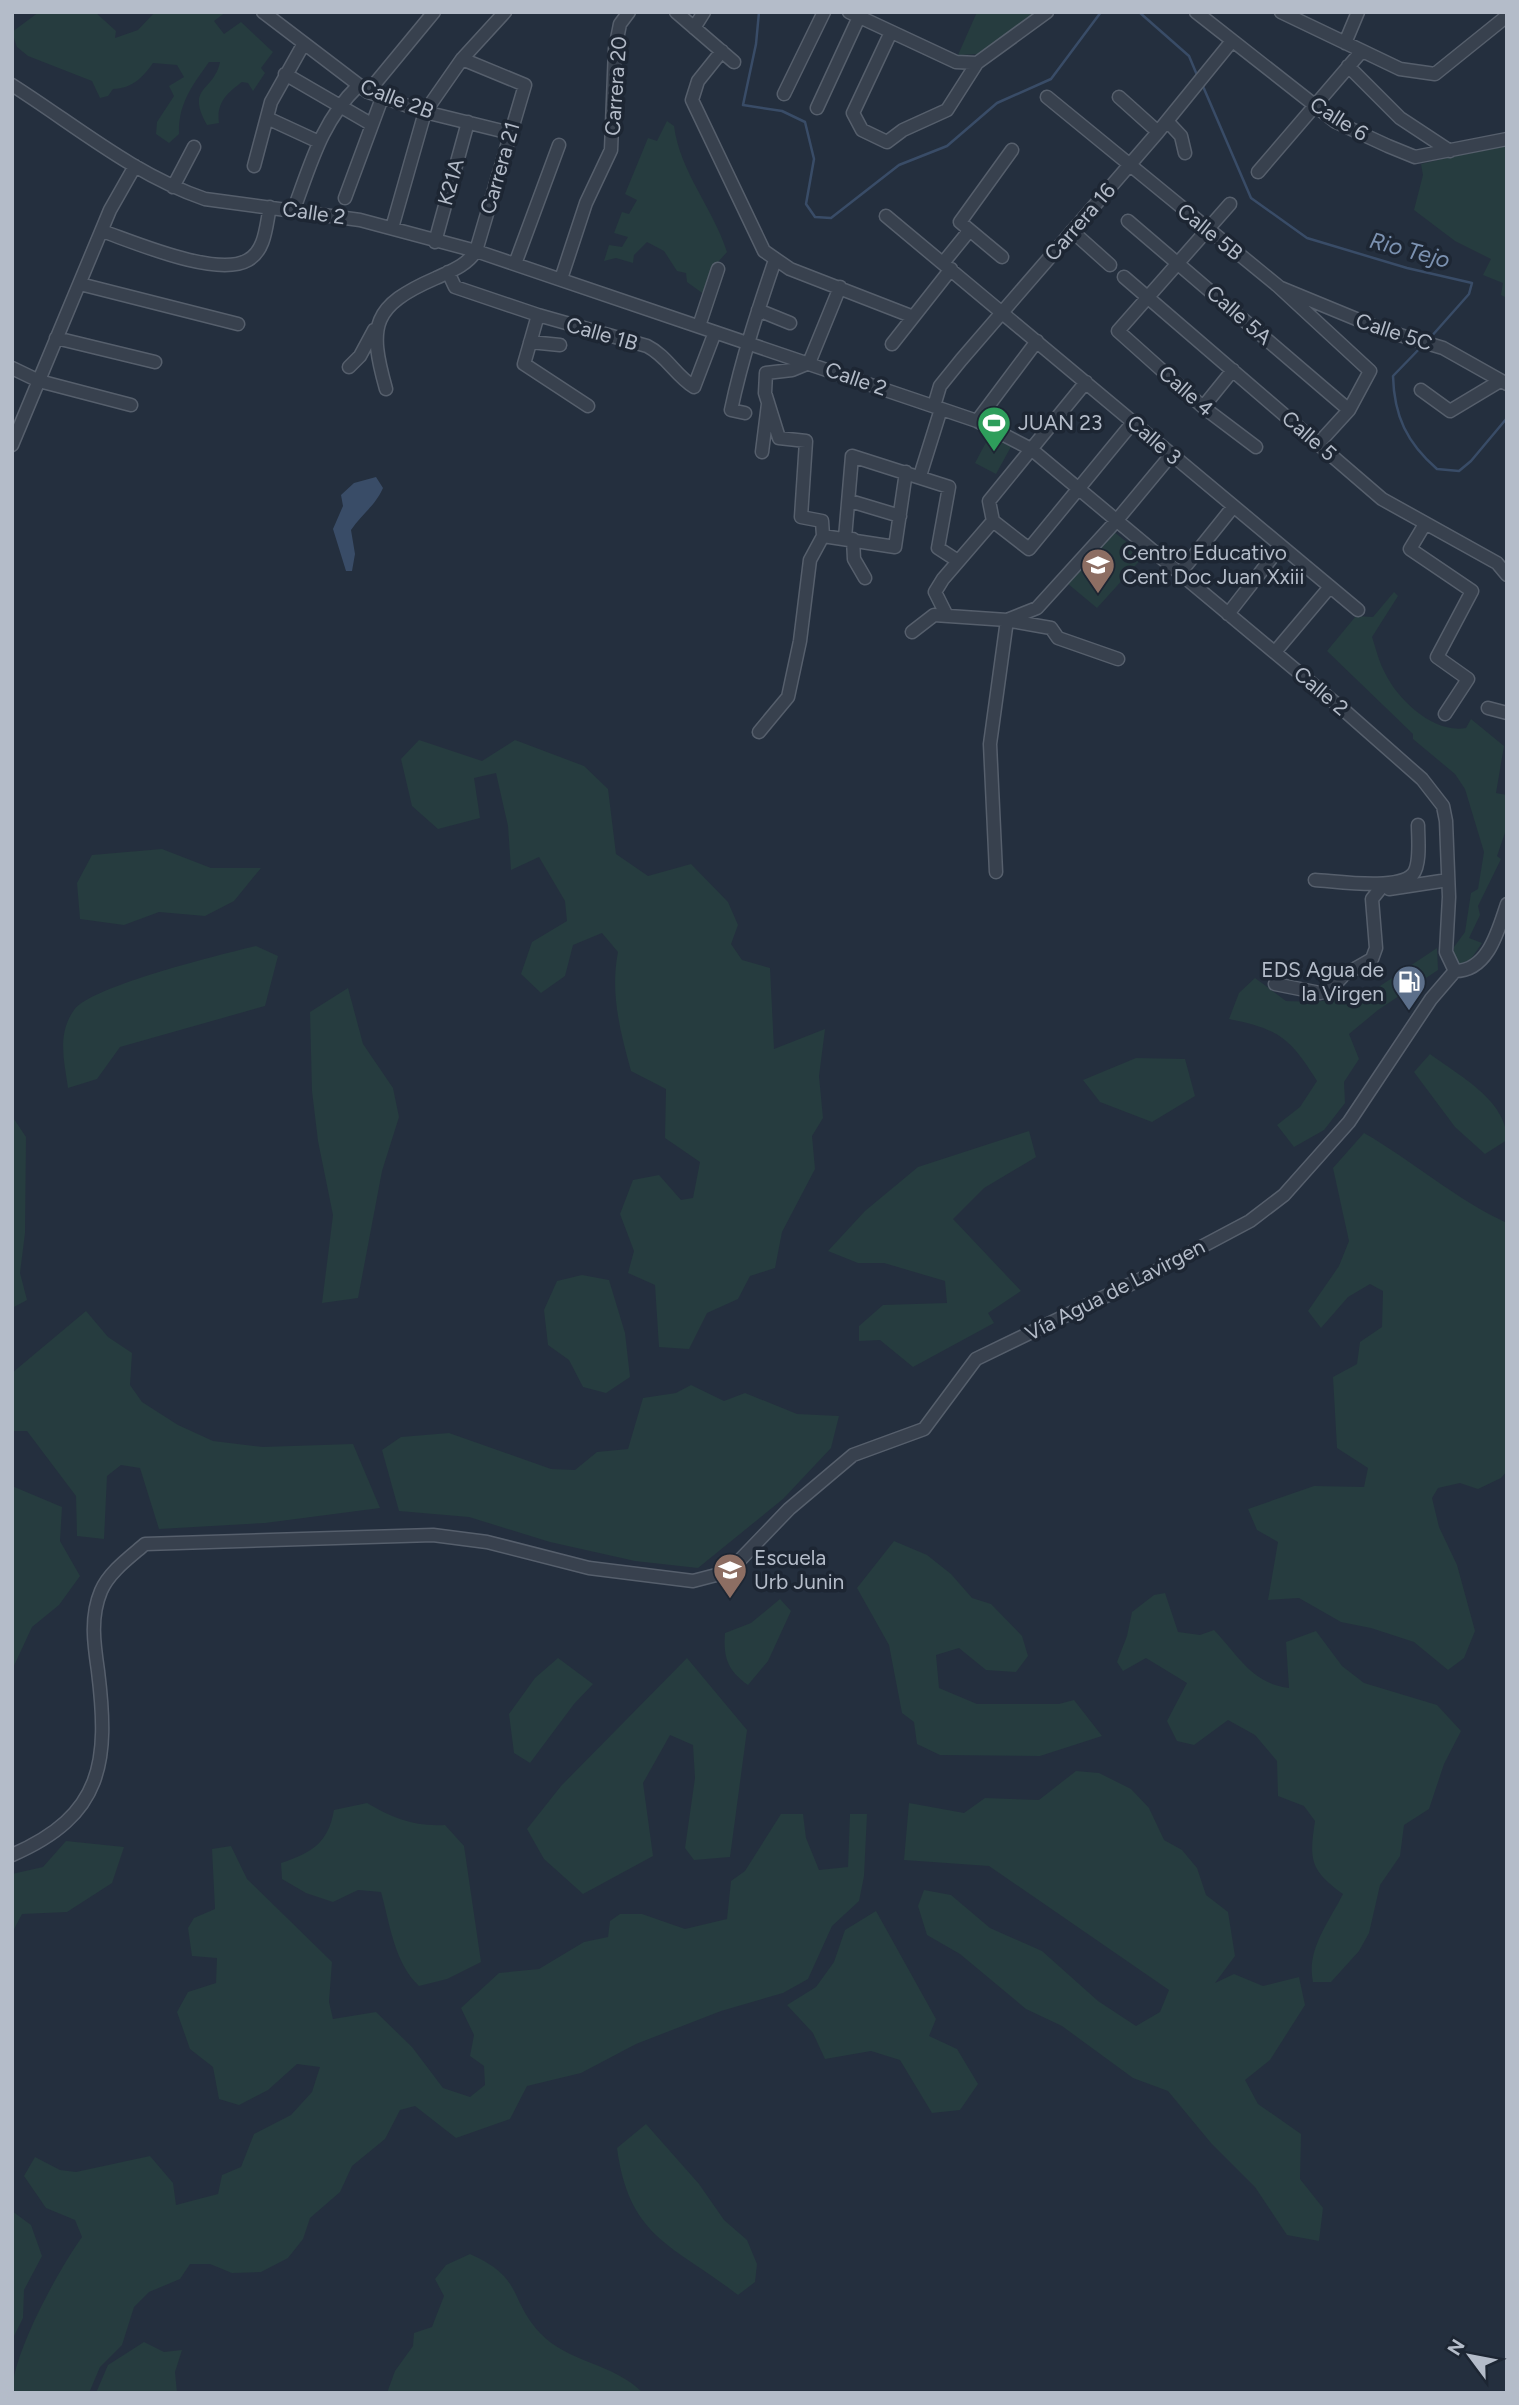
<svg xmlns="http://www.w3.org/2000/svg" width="1519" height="2405" viewBox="0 0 1519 2405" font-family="Figtree,sans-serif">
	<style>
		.green { fill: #263c3f }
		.water { fill: #394c67 }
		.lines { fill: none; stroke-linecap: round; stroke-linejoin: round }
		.stream { stroke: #394c67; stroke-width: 2.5 }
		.minor-casing { stroke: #565f6c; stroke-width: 15 }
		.minor { stroke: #38414e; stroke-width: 12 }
		.labels { text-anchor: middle; stroke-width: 7; stroke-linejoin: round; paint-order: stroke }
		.street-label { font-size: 21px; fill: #b4bcc9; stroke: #1d2633 }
		.poi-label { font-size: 21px; fill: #b4bcc9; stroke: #1d2633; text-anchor: start }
		.water-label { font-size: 23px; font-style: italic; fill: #7c92b1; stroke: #1d2633 }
	</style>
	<rect width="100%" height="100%" fill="#242f3e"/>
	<path class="green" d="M39,12h56l21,19 -1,7 23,-8 17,-18h71l-12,9 10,13 17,-12 32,30 -12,16 4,5 -12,18 -5,-8 -6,-1c-15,11 -26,21 -23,41l-12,2c-22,-39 7,-33 13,-63h-11c-17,24 -31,42 -30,72l-10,9 -13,-9 1,-12 17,-26 -5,-10 15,-9 -7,-12 -24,-2c-11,15 -20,25 -40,26l-5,7 -8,2 -8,-17 -64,-25 -11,-9 -5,-15z
		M977,12h59l-57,42 -21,1z
		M667,121l7,5c6,46 39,82 53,126l-17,19 -5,24 -18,-13 -1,-9 -9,-2 -13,-20 -17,-9 -13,13 -1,8 -17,-5 -12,3 5,-16 13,2 6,-10 -14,-4 8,-21 7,2 8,-14 -12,-6 23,-56 9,3z
		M1507,144v154l-6,-3 2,-12 -20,-8 8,-16 -36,-18 -41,-31 9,-35 -2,-11z
		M991,433l22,10 -17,31 -21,-11z
		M1113,531l31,25 -47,52 -30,-25z
		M1394,592l4,4 -26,41c4,12 7,25 13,36 13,27 49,61 81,55l5,-9 33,27 -8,47 11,2v32l-10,29 4,3 -23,47 2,9 -11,23 13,5 -11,16 -10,5 -7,-4v-13l11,-15 6,-39 7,-4 6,-37 -19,-63 -10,-15 -42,-35v-5l-86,-83 29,-35 17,1z
		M419,740l63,21 33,-21 69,26 24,23 8,65 32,22 43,-12 37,38 10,23 -7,19 11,16 28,8 4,81 51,-20 -6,47 4,42 -11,18 3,33 -33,63 -7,36 -25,8 -12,23 -31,14 -18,36 -30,-2 -4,-62 -27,-12 6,-22 -14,-37 13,-34 26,-5 22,25 12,-2 7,-36 -35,-24 1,-49 -35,-18c-11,-40 -21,-78 -13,-119l-16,-19 -29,12 -8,31 -24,17 -20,-19 11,-32 35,-21 -2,-20 -26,-44 -28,13 -3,-44 -12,-53 -22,5 6,40 -42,11 -26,-23 -11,-47z
		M162,849l49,19h50l-27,33 -29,15 -46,-4 -35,13 -44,-6 -3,-36 15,-28z
		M256,946l22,10 -13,50 -145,41 -23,32 -29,9c-4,-28 -11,-54 6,-78 17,-24 149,-56 182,-64z
		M1437,948l1,22 -60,40 -29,24 10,25 -15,23 1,21 -21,27 -30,17 -17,-22 23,-18 17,-26c-27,-43 -38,-52 -88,-62l10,-26 16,-15 31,23 29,1 53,-8z
		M348,988l15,56 30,44 6,29 -17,54 -24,127 -36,5 11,-88 -15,-74 -6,-50 -2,-79z
		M1430,1054c28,21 77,46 77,86l-22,14 -30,-27 -41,-55z
		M1136,1058l49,1 10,37 -43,26 -52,-20 -17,-22z
		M12,1116l14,21 -1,96 -5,40 7,27 -15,8z
		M1029,1131l7,26 -52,31 -31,31 68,72 -33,22 6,10 -81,44 -33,-27 -21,1v-15l24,-21 64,-2 -2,-22 -61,-18h-26l-30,-12 37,-40 53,-44z
		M1364,1133c49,28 91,66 143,90v248l-6,7 -23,11 -18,-6 -22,5 -6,10 7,29 18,38 18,66 -11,27 -16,12 -34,-28 -43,-14 -30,-6 -42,-24 -31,2 10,-58 -21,-12 -9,-21 66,-23 50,1 4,-19 -31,-20 -4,-71 24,-13 3,-22 22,-15 1,-36 -13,-7 -22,13 -27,31 -13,-17 31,-45 10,-25 -16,-73z
		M582,1275l27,5 16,53 5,44 -24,16 -23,-6 -14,-27 -21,-15 -4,-35 13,-29z
		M86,1311l22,26 24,16 -2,32 12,17 36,23 35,16 50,6 90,-3 27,64 -115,15 -106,6 -19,-61 -19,-3 -14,11 -3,63 -27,-3 -1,-40 -49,-65h-15v-58z
		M691,1385l33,16 21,-8 52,21 42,2 -8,32 -48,51 -85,69 -63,-7 -85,-19 -81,-25 -70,-6 -17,-61 19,-13 48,-4 102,36 24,1 22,-18 31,-3 15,-51 33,-5z
		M12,1486l50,21 -2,34 20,35 -21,29 -27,22 -20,43z
		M894,1541l33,14 24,19 21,24 19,6 31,32 6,20 -12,16 -30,-2 -27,-22 -23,7 3,33 38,16h82l15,-4 28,36 -62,20 -100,-1 -23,-11 -3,-22 -12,-9 -13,-68 -32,-57z
		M1165,1593l13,39 22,3 14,-5c25,26 37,53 75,58l-3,-46 30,-11 26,35 22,17 73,22 24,26 -17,33 -15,45 -25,16 -4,31 -20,29 -11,48 -10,18 -28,31h-18c-7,-32 16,-60 30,-88 -33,-24 -34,-34 -28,-73l-11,-15 -26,-10 -1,-35 -22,-26 -27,-15 -34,25 -17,-4 -10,-20 20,-38 -41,-25 -23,13 -6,-9 10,-26 5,-24 22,-17z
		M780,1599l11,12 -23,50 -20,24c-20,-14 -25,-27 -23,-52l26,-10z
		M558,1658l35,26 -19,20 -44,59 -16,-10 -5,-39 26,-36z
		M687,1658l60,72 -17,127 -36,3 -9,-12 10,-70 -2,-33 -23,-10 -27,48 10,73 -70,38 -39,-35 -17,-30 34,-43z
		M1076,1771l23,2 32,16 18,19 15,32 18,10 15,18 9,27 22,17 7,44 -20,27 19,-9 29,12 36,-9 6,28 -35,55 -25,20 13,24 43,30 -1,45 23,29 -4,33 -32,-6 -32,-48 -44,-44 -43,-52 -35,-13 -71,-52 -36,-17 -66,-55 -33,-19 -9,-29 6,-16 27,5 39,33 52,23 56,50 38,25 24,-14 9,-22 -180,-124 -85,-6 5,-57 55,10 21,-15 54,2z
		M367,1803c25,15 48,24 78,22l19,21 17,116 -34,17 -28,7c-25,-24 -29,-62 -38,-94l-23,-2 -25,12 -27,-9 -24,-14 -1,-16c30,-10 47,-19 53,-53z
		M781,1814h22l3,24 13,32 29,-3 2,-53h17l-3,62 -5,25 -27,25 -24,53 -25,14 -62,18 -85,33 -55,29 -54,13 -17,33 -54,19 -41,-32 -15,4 -15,29 -33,27 -12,26 -30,26 -7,21 -15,19 -27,14 -29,1 -22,-9h-20l-10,15 -31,13 -15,15 -12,38 -22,22 -11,26h-77c0,-39 47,-124 70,-156l-7,-17 -29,-12 -22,-32 11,-19 25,13 16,2 74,-16 23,27 3,22 42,-11 4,-19 19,-8 13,-33 37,-19 21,-23 8,-25 -23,-3 -29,26 -29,15 -20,-6 -6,-32 -23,-18 -13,-37 11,-20 28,-9 1,-25 -25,-2 -4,-28 6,-10 21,-9 -3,-60 19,-3 16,33 85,83 -3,40 4,17 43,-7 36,35 31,41 27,9 15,-12 -1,-19 -14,-10 4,-21 -13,-27 38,-35 40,-4 45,-27 24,-5 2,-16 10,-7h22l43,15 42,-10 4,-38 14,-10z
		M66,1841l58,6 -12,36 -45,29 -45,2 -10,19v-59l31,-7z
		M876,1911l60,108 -7,17 28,13 21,35 -18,26 -28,3 -32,-53 -29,-9 -46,8 -12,-26 -26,-28 29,-18 18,-25 11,-32z
		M646,2124l53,60 25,36 23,20 10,24 -2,18 -17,13c-64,-50 -109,-56 -121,-147z
		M12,2211l19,14 11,31 -18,34 -1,28 -11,22z
		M470,2254c54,24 38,44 70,79 28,30 74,30 103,60h-256l8,-22 18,-25 1,-13 18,-6 12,-31 -9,-17 11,-14z
		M144,2342l20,10 18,-2 -7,22 2,21h-81l12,-28z"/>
	<path class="water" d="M376,477l7,11c-8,18 -21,26 -32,42l4,24 -3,17h-6l-13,-42 10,-23 -2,-11 13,-12z"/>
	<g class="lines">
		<path class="stream" d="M759,12l-3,32 -13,61 39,6 23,11 9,37 -8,45 9,13 16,1 68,-53 48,-19 50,-43 54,-24 50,-67
			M1139,12l50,44 8,19
			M1202,84l49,114 56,40 100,30 65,15 -3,11 -39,44
			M1423,345l-30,31c1,40 14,67 44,93l22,2 12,-10 36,-43"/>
		<g class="minor-casing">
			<path id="minor" d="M263,12l105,80 57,20 85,21
				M676,12l58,50
				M849,12l107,50 21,1
				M1196,12l140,110 52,24 27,11 92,-18
				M1281,12l119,57 35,5 72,-58
				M694,28l10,-16
				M891,32l-38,81 9,17 25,12 16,-12 44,-20 30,-47 70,-51
				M1345,43l13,-31
				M722,51l-24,30 -6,19 72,151 26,18 121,47
				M1348,66l52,52 50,33
				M285,74l86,50
				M12,85c63,40 122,90 193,114l155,21 116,31 501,170 54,28 315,263 76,67 21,27 3,15 3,76 -3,55 9,19
				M368,92l66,-80
				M784,94l40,-82
				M1047,97l231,189 92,85 -21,39 -31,34
				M1119,97l39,35
				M817,108l42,-91
				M267,118l52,24
				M1167,121l14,15 4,17
				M254,166l17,-64 32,-57
				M1258,172l103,-120
				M173,187l21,-40
				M345,198l37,-100
				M1230,204l-112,127 85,76 53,40
				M294,209c17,-46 28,-88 64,-123
				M886,216l472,394
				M1128,221l221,189
				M392,228l33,-116 37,-53 43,-47
				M102,231c32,11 115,47 146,29 18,-10 18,-36 22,-53
				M1072,231l38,34
				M435,242l33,-120
				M1002,257l-42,-35 52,-72
				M943,263l26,-32
				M515,264l44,-119
				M448,272l7,15 83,28 109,31c20,10 28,29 47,41l21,-55
				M1124,277l258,222 115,64 10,12
				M561,279l25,-76 25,-53 4,-101 5,-25 9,-12
				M80,284l158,40
				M1281,288l102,42 60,18 64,36
				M758,310l32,13
				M538,315l-14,49 64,42
				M699,326l19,-57
				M56,338l99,24
				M530,342l30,3
				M892,344l59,-75
				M349,367l11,-11 14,-26
				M12,368l27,13 92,24
				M386,389c-18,-64 -14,-83 50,-111 15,-7 30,-12 40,-27l49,-166 -63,-26
				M1421,390l29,21 50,-30
				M934,406l6,-20 21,-26 197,-228 74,-91
				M1203,407l30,-37
				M745,413l-14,-3c11,-52 27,-100 44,-150
				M977,421l60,-80
				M12,445l98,-235 25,-44
				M762,452l6,-48
				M920,476l21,-67
				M850,501l50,15
				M993,521l36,28 105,-128
				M993,521l-4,-20 97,-119
				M1425,524l-15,25 62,42 -35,66 31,22 -23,35
				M823,536l72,11 11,-75
				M845,538l7,-82 97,31 -11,61 20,13
				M853,539l1,20 11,19
				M1180,573l53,-66
				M946,614l-11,-22 8,-13 50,-58
				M1228,614l53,-68
				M1011,621l40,7 7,10 60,21
				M912,632l22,-17 73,5 30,-12 80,-88 54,-65
				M1275,652l54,-64
				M1488,708l19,5
				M759,732l29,-35 12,-56 10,-81 13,-24 -1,-15 -21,-4 5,-76 -27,-3 -14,-45 1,-20 26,-3 17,-7 31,-76
				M996,872l-6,-128 17,-124
				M1315,880c21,1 83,11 98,-6 8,-10 5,-36 5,-49
				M1389,889l59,-9
				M1455,971c33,0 43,-40 52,-67
				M1275,984l45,9 11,-4 13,-14 28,-16 4,-11 -4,-49 8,-10
				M12,1855c92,-40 97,-94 86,-184 -4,-27 -8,-54 3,-80 8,-19 29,-34 44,-47l288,-9 54,7 102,26 104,13 27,-7 20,-14 49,-51 64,-54 71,-26 52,-70 163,-79 111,-59 34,-26 65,-73 82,-123 24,-28"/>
		</g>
		<use href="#minor" class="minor"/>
	</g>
	<defs>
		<g id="stadium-pin" transform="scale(1.75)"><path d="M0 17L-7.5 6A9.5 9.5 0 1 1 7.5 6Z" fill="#2e9e5b" stroke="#1d2633"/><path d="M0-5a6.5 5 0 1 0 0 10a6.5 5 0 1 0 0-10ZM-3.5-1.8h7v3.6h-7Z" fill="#fff"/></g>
		<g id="school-pin" transform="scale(1.75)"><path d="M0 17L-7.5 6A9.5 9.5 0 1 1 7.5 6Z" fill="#8d6e63" stroke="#1d2633"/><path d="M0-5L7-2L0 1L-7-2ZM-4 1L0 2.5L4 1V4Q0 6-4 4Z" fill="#fff"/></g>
		<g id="fuel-pin" transform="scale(1.75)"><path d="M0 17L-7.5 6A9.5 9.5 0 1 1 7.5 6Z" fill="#5c6f8a" stroke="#1d2633"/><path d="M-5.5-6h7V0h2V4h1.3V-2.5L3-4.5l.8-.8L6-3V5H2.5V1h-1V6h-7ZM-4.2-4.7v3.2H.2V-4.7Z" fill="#fff"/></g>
	</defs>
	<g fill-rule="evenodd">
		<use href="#stadium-pin" x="994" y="423"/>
		<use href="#school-pin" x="1098" y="565"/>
		<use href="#fuel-pin" x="1409" y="982"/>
		<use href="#school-pin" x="730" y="1570"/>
	</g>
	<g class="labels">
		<g class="street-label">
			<text transform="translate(616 86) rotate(-86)" y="7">Carrera 20</text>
			<text transform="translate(397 99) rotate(21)" y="7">Calle 2B</text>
			<text transform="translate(1339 119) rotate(32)" y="7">Calle 6</text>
			<text transform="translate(500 168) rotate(-74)" y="7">Carrera 21</text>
			<text transform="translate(451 182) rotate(-75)" y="7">K21A</text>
			<text transform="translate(314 213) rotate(8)" y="7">Calle 2</text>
			<text transform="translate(1080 222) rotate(-49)" y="7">Carrera 16</text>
			<text transform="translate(1210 232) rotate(39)" y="7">Calle 5B</text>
			<text transform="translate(1239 315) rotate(41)" y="7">Calle 5A</text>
			<text transform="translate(1394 332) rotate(18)" y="7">Calle 5C</text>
			<text transform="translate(602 334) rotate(16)" y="7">Calle 1B</text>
			<text transform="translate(856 379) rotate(19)" y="7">Calle 2</text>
			<text transform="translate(1186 391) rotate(41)" y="7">Calle 4</text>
			<text transform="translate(1309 436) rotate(41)" y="7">Calle 5</text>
			<text transform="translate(1154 440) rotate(41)" y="7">Calle 3</text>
			<text transform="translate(1321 691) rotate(40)" y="7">Calle 2</text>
			<text transform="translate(1115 1290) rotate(-27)" y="7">Vía Agua de Lavirgen</text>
		</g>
		<g class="poi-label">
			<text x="1018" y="430">JUAN 23</text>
			<text x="1122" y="560">Centro Educativo<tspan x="1122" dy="24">Cent Doc Juan Xxiii</tspan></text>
			<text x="1384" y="977" text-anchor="end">EDS Agua de<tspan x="1384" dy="24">la Virgen</tspan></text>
			<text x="754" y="1565">Escuela<tspan x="754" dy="24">Urb Junin</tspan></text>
		</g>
		<g class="water-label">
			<text transform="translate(1410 250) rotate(15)" y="8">Rio Tejo</text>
		</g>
	</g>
	<rect width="1519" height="2405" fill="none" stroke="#b4bcc9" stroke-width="28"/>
	<g transform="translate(1470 2356) rotate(302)" stroke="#1d2633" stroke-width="5" paint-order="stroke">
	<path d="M0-5L12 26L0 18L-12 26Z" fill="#b4bcc9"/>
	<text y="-10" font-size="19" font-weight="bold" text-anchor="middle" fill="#b4bcc9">N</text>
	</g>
</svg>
